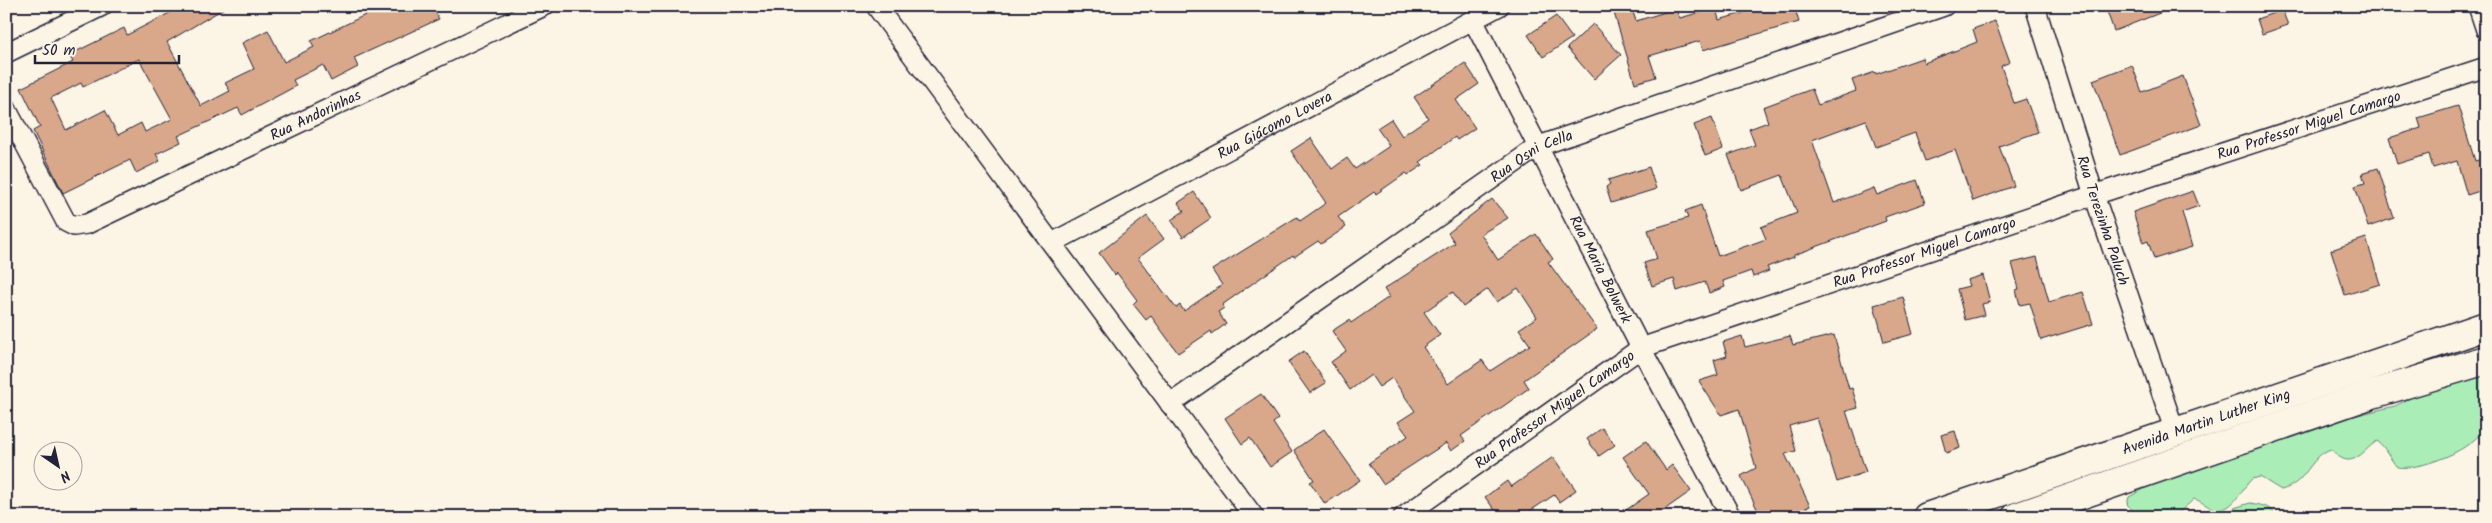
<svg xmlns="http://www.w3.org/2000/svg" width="2492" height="523" viewBox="0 0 2492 523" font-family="Kalam,sans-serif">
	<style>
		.green { fill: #abedb7; stroke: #668879 }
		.building { fill: #d9a88b; stroke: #22223b; fill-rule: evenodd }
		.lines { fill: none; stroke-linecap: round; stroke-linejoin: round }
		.minor-casing { stroke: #22223b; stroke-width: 22 }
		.secondary-casing { stroke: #22223b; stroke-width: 31 }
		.minor { stroke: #fcf5e5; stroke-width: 19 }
		.secondary { stroke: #fcf5e5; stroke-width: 28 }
		.labels { text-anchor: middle; stroke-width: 4; stroke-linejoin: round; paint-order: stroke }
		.street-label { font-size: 15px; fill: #22223b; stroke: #fcf5e5 }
	</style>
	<rect width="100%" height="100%" fill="#fcf5e5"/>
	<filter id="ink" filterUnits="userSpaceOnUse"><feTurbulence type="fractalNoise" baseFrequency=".02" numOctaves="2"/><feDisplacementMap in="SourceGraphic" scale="10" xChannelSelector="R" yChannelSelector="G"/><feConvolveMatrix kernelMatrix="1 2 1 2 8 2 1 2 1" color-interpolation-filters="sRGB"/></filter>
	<g filter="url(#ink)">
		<path class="green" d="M2486,371c0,14 3,42 -1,55 -9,23 -65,45 -88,41 -8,-9 -11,-20 -20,-26 -16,11 -26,32 -46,8 -21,6 -24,35 -50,41l-21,-13 -8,2c-11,9 -18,33 -36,30 -8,-1 -14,-8 -22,-10l-20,18h-36l-11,-13 2,-7 41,-22 24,-5 51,-19 15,-3 21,-12 31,-10 83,-20 27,-14z
			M2250,503c11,2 21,3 27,14h-50l7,-9z"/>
		<path class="building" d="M183,6h45l-61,36 34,64 29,-15 -5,-8 29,-14 -12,-26 26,-13 16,32 30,-15 -3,-6 73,-35h48l7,13 -85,39 4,9 -27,14 -8,-16 -30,15 3,6 -54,29 -4,-7 -60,28 3,6 -25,12 4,7 -24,12 -6,-13 -67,33 -30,-62 7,-4 -19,-39 52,-26 -4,-7 55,-27 3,7zM139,59l33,60 -27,13 -4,-9 -23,12 -13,-25 -39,20 -15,-32 30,-15 2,4z
			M1612,6h19l5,15 39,-12 5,9 36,-10 3,12 37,-11v-3h38l5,16 -96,28 -3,-9 -51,15 7,21 -21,6z
			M2105,6h70v1l-61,24z
			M2282,10l6,15 -26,9 -5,-15z
			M1556,16l16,22 -29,19 -15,-22z
			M1995,21l15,41 -9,4 13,37 12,-4 12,33 -39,14 15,40 -41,15 -18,-51 -30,11 -10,-28 -39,14 -10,-27 -54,20 22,63 40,-15 3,7 40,-15 8,23 -40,14 1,4 -92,34v2l-27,10 2,4 -16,6 -2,-6 -28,10 2,6 -16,6 -4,-11 -28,9 -3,-12 -22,7 -8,-23 13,-4 -9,-29 40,-12 -3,-7 16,-6 17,51 48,-17 -5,-12 36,-14 -15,-38 -41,15 -13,-35 27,-10 -6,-16 19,-7 -5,-15 49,-18 6,16 38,-14 -4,-11 23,-8 1,2 46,-16 2,5 53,-21 -4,-13z
			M1593,24l28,31 -27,24 -27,-31z
			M1465,63l14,21 -23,16 19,28 -18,12 -2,-3 -35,25 3,3 -15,10 -2,-2 -30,21 -2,-2 -36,25 8,10 -25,17 -3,-3 -24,16 -1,-2 -71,50 2,3 -6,4 8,12 -14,10 -1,-3 -33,22 -27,-37 -5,4 -13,-16 4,-4 -20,-27 -2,2 -16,-22 48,-37 17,23 -26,19 38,50 4,-3 4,6 38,-26 -10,-15 85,-53 3,4 26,-18 -35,-52 20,-13 21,31 15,-11 8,11 33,-22 1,-2 -12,-17 14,-9 11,17 26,-18 -14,-21z
			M2132,65l10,27 41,-16 18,49 -81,30 -27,-75z
			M2458,106l17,55 7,-2 4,14v16l-19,6 -10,-34 -24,7 -4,-14 -32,10 -8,-26 32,-10 -3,-10z
			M1712,118l11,31 -18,7 -11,-31z
			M1649,167l7,22 -45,14 -5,-16 4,-3 -2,-4z
			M2378,168l16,50 -26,9 -13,-41 10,-3 -3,-10z
			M2193,191l6,15 -17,6 10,35 -38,12 -6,-18 -5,2 -10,-31z
			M1194,192l17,26 -28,19 -12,-17 13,-9 -6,-8z
			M1492,199l16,19 -27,16 17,26 38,-26 17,25 -5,3 49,67 -73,51 5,8 -68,48 4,5 -14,10 -5,-8 -63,41 -14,-21 39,-27 -10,-14 17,-11 -23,-33 -13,9 -8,-12 -21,15 -19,-28 15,-11 -14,-20 17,-11 2,3 38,-26 -5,-8 71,-46 -7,-10zM1518,288l19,29 -18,12 11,16 -40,26 -8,-11 -34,24 -25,-37 17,-12 -16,-23 29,-20 10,15 25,-18 9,13z
			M2366,238l14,46 -35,11 -14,-45z
			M2037,257l12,45 34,-10 10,32 -52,16 -11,-37 -10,2 -4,-15 3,-1 -7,-26z
			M1983,275l7,27 -8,2 3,11 -20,5 -8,-31 12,-3 -2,-6z
			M1903,297l10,37 -29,8 -10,-37z
			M1834,335l15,54 3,-1 6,20 -12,3 20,61 -29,10 -20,-64 -28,8 7,25 -11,3 25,52 -17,8 -1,-4 -14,7h-17l-20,-41 15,-8 -17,-59 -18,6 -22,-34 19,-6 -4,-15 13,-4 -4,-14 19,-6 3,11 45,-11 3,9z
			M1304,351l22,32 -16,10 -22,-31z
			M1261,394l17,25 -5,4 19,29 -22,15 -20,-29 -8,6 -17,-26z
			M1602,428l13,17 -16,11 -12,-17z
			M1324,429l36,51 -35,24 -15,-22 4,-2 -20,-30z
			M1955,431l5,17 -14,5 -5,-18z
			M1646,441l20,29 6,-5 19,26 -37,26h-38l33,-23 -26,-37z
			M1553,457l23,33 -17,12 -5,-7 -33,22h-21l-15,-20 22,-16 4,6z"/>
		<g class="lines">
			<g class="minor-casing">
				<g id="minor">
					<path d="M876,6l378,511"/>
					<path id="s1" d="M2035,6l59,189 81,237"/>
					<path d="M2478,6l8,24"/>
					<path id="s2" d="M1473,20l168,328 90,169"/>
					<path d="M6,53l96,-47"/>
					<path id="s3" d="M6,108l60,114 8,4 13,-2 457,-218"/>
					<path id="s4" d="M1052,243l447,-237"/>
					<path id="s5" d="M1170,404l369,-258 405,-140"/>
					<path id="s6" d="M1403,517l238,-169 453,-153 392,-128"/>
				</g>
			</g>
			<g class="secondary-casing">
				<g id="secondary">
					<path id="s7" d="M1927,517l559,-191"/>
					<path d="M2016,517l353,-122 117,-35"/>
				</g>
			</g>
			<use href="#minor" class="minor"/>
			<use href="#secondary" class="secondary"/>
		</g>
	</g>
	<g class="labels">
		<g class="street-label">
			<text dy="5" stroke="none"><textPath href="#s3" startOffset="404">Rua Andorinhas</textPath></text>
			<text dy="5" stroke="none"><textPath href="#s4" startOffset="252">Rua Giácomo Lovera</textPath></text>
			<text dy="5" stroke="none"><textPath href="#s6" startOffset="996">Rua Professor Miguel Camargo</textPath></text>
			<text dy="5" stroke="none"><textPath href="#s5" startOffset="439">Rua Osni Cella</textPath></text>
			<text dy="5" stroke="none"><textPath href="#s1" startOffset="225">Rua Terezinha Paluch</textPath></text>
			<text dy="5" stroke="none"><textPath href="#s6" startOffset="591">Rua Professor Miguel Camargo</textPath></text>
			<text dy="5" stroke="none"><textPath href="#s2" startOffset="280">Rua Maria Bolwerk</textPath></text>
			<text dy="5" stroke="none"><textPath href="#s6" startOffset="186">Rua Professor Miguel Camargo</textPath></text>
			<text dy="5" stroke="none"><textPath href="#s7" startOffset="295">Avenida Martin Luther King</textPath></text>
		</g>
	</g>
	<rect width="2492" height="523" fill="none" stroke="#fcf5e5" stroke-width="25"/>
	<rect x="12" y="12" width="2467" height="498" fill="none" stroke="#22223b" stroke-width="2" filter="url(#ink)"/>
	<g transform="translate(58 466) rotate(146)"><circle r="24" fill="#fcf5e5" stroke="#a5a1a1"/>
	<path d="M0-4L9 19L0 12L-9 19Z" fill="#22223b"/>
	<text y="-8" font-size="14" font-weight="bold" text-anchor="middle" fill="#22223b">N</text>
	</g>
	<path d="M35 55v8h144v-8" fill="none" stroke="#22223b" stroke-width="2.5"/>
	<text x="42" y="55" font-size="15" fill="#22223b" stroke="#fcf5e5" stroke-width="4" paint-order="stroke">50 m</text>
</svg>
